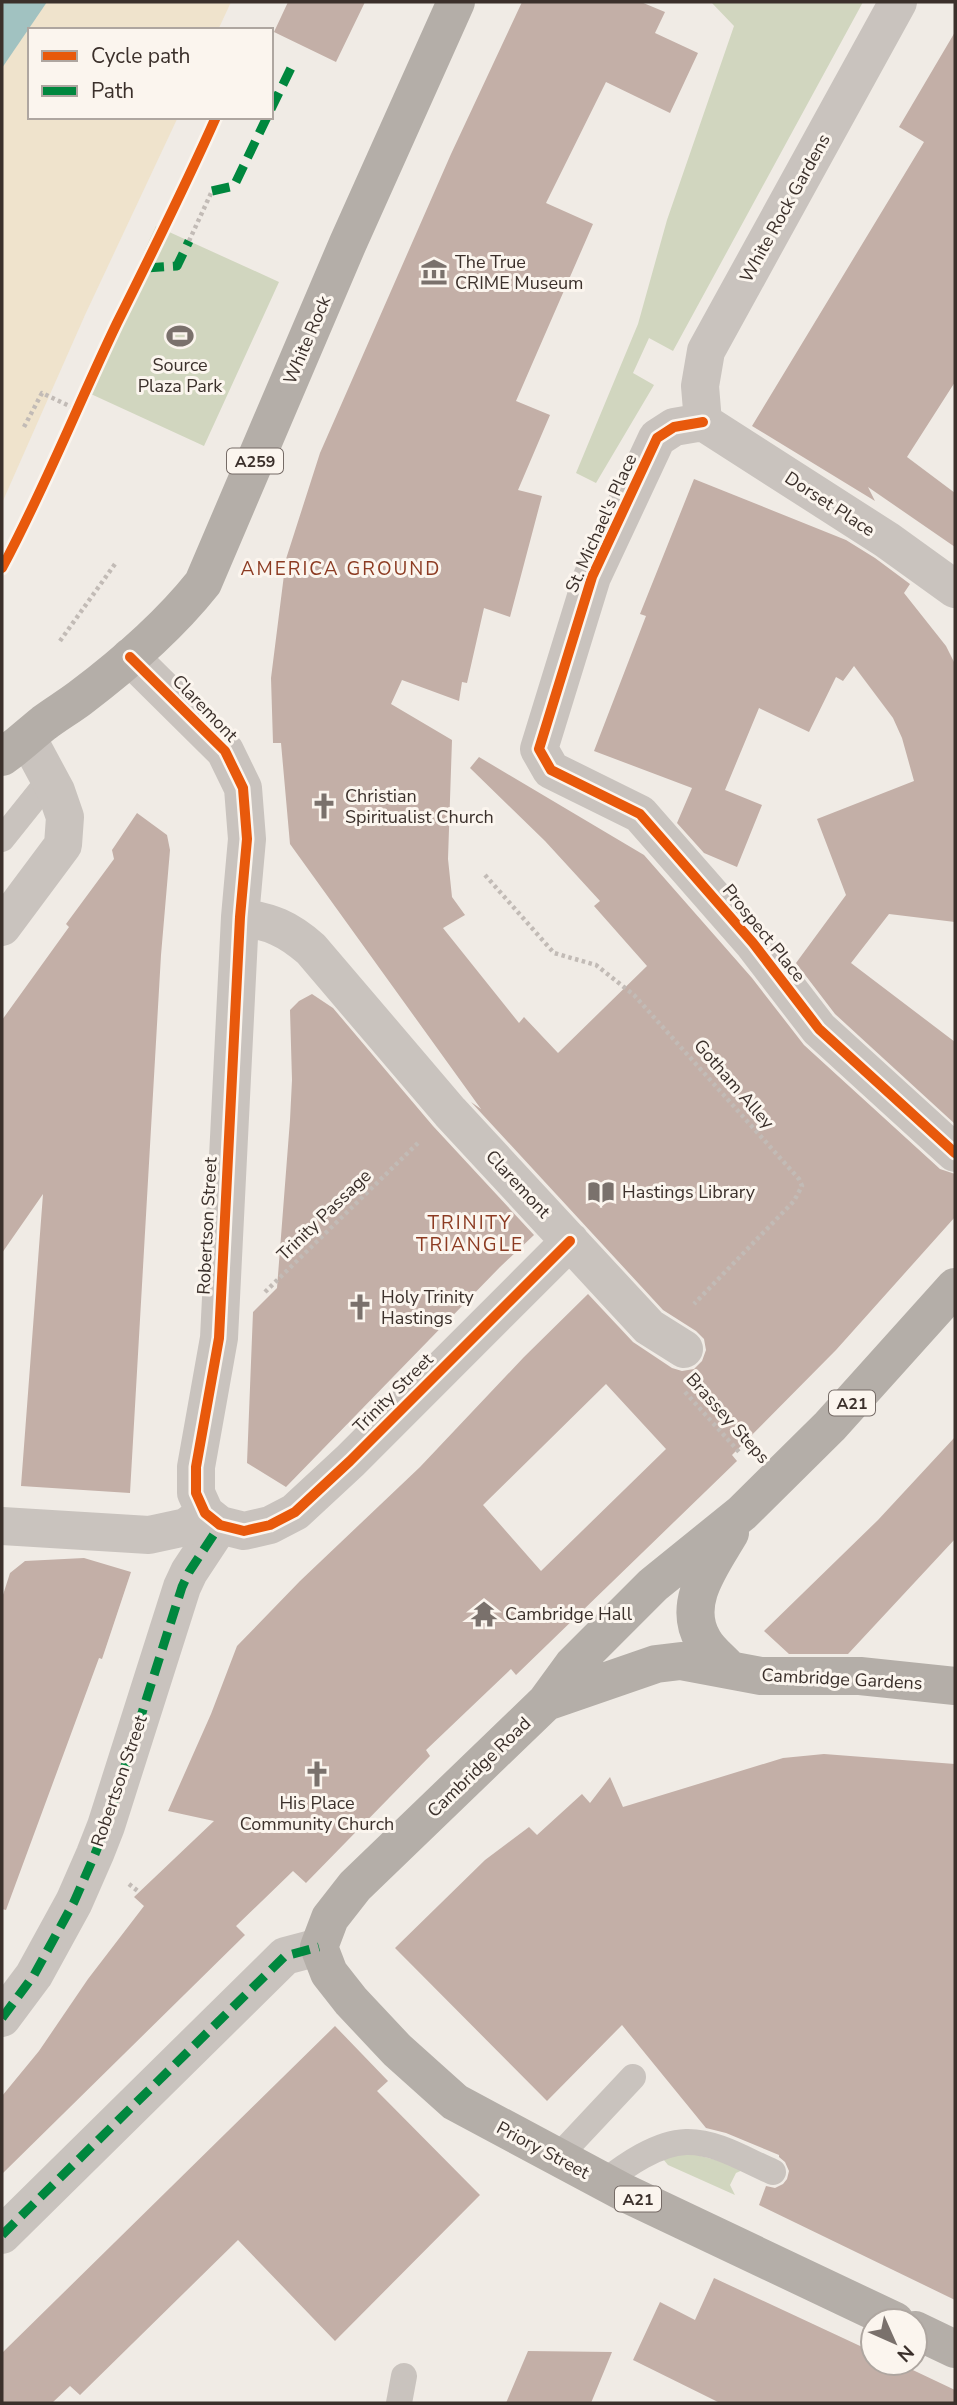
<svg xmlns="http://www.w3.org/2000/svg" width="957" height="2405" viewBox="0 0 957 2405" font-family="'Nunito Sans',sans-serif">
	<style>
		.green { fill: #d1d6bf }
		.sand { fill: #efe3cc }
		.water { fill: #a1c2c1 }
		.building { fill: #c3afa7; fill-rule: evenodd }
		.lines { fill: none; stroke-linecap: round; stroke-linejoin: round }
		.path { stroke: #c2bbb6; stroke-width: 4.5; stroke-dasharray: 3.5 3.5; stroke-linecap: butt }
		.service { stroke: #c9c3be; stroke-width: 26 }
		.pedestrian { stroke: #c9c3be; stroke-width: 38 }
		.minor { stroke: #c9c3be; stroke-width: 38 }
		.trunk { stroke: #b4aea8; stroke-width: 38 }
		.quiet { stroke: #00873e; stroke-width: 9; stroke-dasharray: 18 9; stroke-linecap: butt }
		.cycleway-casing { stroke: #fbf5ee; stroke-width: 15 }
		.cycleway { stroke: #e8590c; stroke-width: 10 }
		.labels { text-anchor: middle; stroke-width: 6; stroke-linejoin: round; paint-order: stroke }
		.shield { fill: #fbf5ee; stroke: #756b66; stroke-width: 2 }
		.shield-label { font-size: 16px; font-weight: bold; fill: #3b302b }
		.street-label { font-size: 18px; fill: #3b302b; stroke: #fbf5ee }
		.poi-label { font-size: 18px; fill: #3b302b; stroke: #fbf5ee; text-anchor: start }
		.neighbourhood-label { font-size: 19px; letter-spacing: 2px; fill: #8c3b22; stroke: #fbf5ee }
	</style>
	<rect width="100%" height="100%" fill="#f0ebe5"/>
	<path class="green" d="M711,2h152l-190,349 -24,-13 -16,35 21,12 -58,98 -20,-10 62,-149 29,-104 67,-194z
		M156,226l123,56 -75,164 -124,-57z
		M685,2152l62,16 -11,5 -6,12 5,10 -67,-30 -5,-6z"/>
	<path class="sand" d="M2,2h229l-13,28h-188v87h148l-93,198 -83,188z"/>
	<path class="water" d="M2,2h45l-45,66z"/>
	<path class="building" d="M288,2h77l-29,60 -62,-30z
		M522,2h119l24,10 -10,21 43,20 -28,60 -64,-31 -60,121 47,21 -77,177 34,14 -32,75 24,6 -32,121 -26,-9 -17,75 -5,-1 -3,19 -57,-21 -11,24 61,36 -4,119 4,38 13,18 -22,13 76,95 5,-6 34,36 89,-87 -53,-60 6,-5 -55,-60 -75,-73 9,-11 165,98 108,123 52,67 136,124 15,5v43l-119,133 -104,105 5,6 -221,214 -5,-6 -85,81 4,6 -124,127 -13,-12 -57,55 9,9 -243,239v-78l37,-45 49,-72 56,-73 -10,-9 80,-76 -46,-10 43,-97 26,-68 63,-65 120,-114 104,-110 64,-63 45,48 39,26 10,3 12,-2 8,-8 4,-11 -2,-11 -8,-8 -33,-21 -192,-208 10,7 -191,-265 -9,-101h-8l-2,-65 15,-119 34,-106 131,-299zM606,1384l60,65 -125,122 -58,-66z
		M955,32v350l-48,75 48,36v54l-87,-60 7,14 -123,-75 172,-284 -25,-15z
		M694,479l152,61 29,18 35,26 -6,9 42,53 9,18v258l-66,-8 -38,49 104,79v82l-120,-110 -39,-51 50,-68 -29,-76 97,-38 -12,-43 -9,-20 -39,-52 -11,15 -7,-4 -27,55 -50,-24 -34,82 37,15 -25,62 -33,-14 -27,-30 15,-35 -98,-37 52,-135 -6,-2z
		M137,813l30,22 3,15 -9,105 -31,538 -109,-7 22,-292 -41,59v-233l67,-93 -3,-3 48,-65 -2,-9z
		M312,994l21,14 100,118 101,109 -34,32 -214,220 -39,-24 6,-151 24,-24 13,-168 2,-40 -2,-70 9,-9z
		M955,1437v102l-107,115h-59l-25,-23 114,-111z
		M84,1558l47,14 -29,87 -3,-1 -93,252 -4,-1v-311l8,-25 15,-12z
		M824,1754l131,10v536l-196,-95 7,-19 9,2 8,-4 4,-5 2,-8 -4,-9 -6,-5v-2l-53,-22 -20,-5 -84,-103 -75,76 -152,-153 90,-88 44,-33 8,8 45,-41 8,9 20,-26 13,30 160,-49z
		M335,2026l53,55 -11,10 103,104 -145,146 -97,-101 -158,155 -10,-9 -18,17h-50v-50z
		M714,2278l159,74v11h25l57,27v13h-235l-87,-43 27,-58 35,18z
		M528,2351l84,1 -21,51h-85z"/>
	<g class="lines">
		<path class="path" d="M189,241l23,-50
			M24,427l18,-34 36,17
			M60,641l55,-77
			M485,875l69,78 42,12 38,30 165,184 3,7 -8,15 -100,103
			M265,1292l154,-150
			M685,1392l55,61
			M129,1884l10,8"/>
		<path class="service" d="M2,839l48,-60
			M557,2158l76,-81
			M604,2182c22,-17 53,-39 82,-40 30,-1 61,19 87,30
			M399,2403l5,-27"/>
		<path class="pedestrian" d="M2,2018l32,-43 40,-73 21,-48 11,-28 76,-239 7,-15 31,-47
			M2,2235l283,-279 34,-9"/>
		<path class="minor" d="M703,422l-29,5 -17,11 -65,139 -53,172 12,21 89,44 113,129 66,86 136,124
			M703,422l-3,-36 6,-35 192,-349
			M703,422l184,118 68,49
			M130,657l95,94 18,37 4,51 -7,78 -21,421 -23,129v26l9,20 15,12 24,6 26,-6 25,-13 55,-51 220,-220
			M240,917c31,5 47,11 71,32l139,163 199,215 35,22
			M2,927l61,-82 2,-28 -9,-26 -28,-52
			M2,1526l147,9 37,-8 19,-14"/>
		<path class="trunk" d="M2,757c16,-11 27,-22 42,-34 12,-9 24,-16 36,-25 45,-34 88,-71 123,-115l145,-340 108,-241
			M729,1669c-8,-9 -20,-18 -26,-29 -22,-37 9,-76 27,-107
			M546,1702l110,-38 25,-3 80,15h99l95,10
			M895,2321l-270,-128 -170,-91 -58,-52 -46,-49 -22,-28 -10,-26 11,-29 25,-32 191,-184 27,-37 80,-80 89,-72 88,-87 125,-139
			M915,2330l40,19"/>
		<path class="quiet" d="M271,109l22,-45
			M212,191l22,-5 33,-69
			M146,268l31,-2 12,-25
			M2,2018l32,-43 40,-73 21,-48 11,-28 76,-239 7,-15 31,-47
			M2,2235l283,-279 34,-9"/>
		<g class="cycleway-casing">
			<path id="cycleway" d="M703,422l-29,5 -17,11 -65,139 -53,172 12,21 89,44 113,129 66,86 136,124
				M2,568c43,-80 76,-164 115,-245 34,-68 68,-136 99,-206
				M130,657l95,94 18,37 4,51 -7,78 -21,421 -23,129v26l9,20 15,12 24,6 26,-6 25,-13 55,-51 220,-220"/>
		</g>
		<use href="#cycleway" class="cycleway"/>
	</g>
	<defs>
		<g id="museum-bare" transform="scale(2.1)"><path d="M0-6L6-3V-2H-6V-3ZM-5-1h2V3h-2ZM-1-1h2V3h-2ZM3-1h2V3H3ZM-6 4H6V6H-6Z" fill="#7a716c" stroke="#fbf5ee" stroke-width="2.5" paint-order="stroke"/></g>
		<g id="stadium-bare" transform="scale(2.1)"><path d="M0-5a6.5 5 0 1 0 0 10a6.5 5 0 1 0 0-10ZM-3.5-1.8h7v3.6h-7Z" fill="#7a716c" stroke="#fbf5ee" stroke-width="2.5" paint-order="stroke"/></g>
		<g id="church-bare" transform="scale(2.1)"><path d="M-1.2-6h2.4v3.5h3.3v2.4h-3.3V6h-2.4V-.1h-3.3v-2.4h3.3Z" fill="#7a716c" stroke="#fbf5ee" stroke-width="2.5" paint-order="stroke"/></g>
		<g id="library-bare" transform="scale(2.1)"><path d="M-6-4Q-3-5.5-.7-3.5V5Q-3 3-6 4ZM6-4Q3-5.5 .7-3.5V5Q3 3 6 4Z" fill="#7a716c" stroke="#fbf5ee" stroke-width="2.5" paint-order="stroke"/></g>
		<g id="temple-bare" transform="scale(2.1)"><path d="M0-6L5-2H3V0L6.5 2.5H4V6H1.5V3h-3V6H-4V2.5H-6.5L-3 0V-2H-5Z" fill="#7a716c" stroke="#fbf5ee" stroke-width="2.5" paint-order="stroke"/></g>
	</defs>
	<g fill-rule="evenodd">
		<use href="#museum-bare" x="434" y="272"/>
		<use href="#stadium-bare" x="180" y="336"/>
		<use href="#church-bare" x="324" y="806"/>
		<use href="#library-bare" x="601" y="1192"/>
		<use href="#church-bare" x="360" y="1307"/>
		<use href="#temple-bare" x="484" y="1614"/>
		<use href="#church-bare" x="317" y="1774"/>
	</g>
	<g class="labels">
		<g class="shield">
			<rect x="227" y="448.5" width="56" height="25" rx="5"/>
			<rect x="829" y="1390.5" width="46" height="25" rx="5"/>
			<rect x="615" y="2186.5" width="46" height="25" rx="5"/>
		</g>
		<g class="shield-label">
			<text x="255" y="467">A259</text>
			<text x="852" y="1409">A21</text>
			<text x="638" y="2205">A21</text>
		</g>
		<g class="street-label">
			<text transform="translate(785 208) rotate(-61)" y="6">White Rock Gardens</text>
			<text transform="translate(307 340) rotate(-67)" y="6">White Rock</text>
			<text transform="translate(830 504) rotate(33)" y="6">Dorset Place</text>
			<text transform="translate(601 523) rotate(-66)" y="6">St. Michael's Place</text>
			<text transform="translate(205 708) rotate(46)" y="6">Claremont</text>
			<text transform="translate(764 933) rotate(51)" y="6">Prospect Place</text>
			<text transform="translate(734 1084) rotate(49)" y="6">Gotham Alley</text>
			<text transform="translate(518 1184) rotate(47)" y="6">Claremont</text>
			<text transform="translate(324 1215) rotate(-44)" y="6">Trinity Passage</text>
			<text transform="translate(207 1226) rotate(-87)" y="6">Robertson Street</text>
			<text transform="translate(393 1393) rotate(-45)" y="6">Trinity Street</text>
			<text transform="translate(728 1418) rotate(48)" y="6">Brassey Steps</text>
			<text transform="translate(842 1679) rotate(3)" y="6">Cambridge Gardens</text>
			<text transform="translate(479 1767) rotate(-44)" y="6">Cambridge Road</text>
			<text transform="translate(119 1781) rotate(-71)" y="6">Robertson Street</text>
			<text transform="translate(543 2150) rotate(28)" y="6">Priory Street</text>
		</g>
		<g class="poi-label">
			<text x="455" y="268">The True<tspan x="455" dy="21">CRIME Museum</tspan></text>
			<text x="180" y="371" text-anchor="middle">Source<tspan x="180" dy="21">Plaza Park</tspan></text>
			<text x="345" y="802">Christian<tspan x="345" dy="21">Spiritualist Church</tspan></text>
			<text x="622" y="1198">Hastings Library</text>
			<text x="381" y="1303">Holy Trinity<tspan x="381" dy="21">Hastings</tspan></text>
			<text x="505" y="1620">Cambridge Hall</text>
			<text x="317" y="1809" text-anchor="middle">His Place<tspan x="317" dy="21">Community Church</tspan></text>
		</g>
		<g class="neighbourhood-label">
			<text x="341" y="575">AMERICA GROUND</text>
			<text x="470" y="1229">TRINITY<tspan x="470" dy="22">TRIANGLE</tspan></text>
		</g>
	</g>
	<rect width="957" height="2405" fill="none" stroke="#3b302b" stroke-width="7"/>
	<rect x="28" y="28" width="245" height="91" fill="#fbf5ee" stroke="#aea6a0" stroke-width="2"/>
	<rect x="42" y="51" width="35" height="10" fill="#e8590c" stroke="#aea6a0" stroke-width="2"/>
	<text x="91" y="63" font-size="21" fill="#3b302b">Cycle path</text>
	<rect x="42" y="86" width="35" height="10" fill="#00873e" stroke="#aea6a0" stroke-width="2"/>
	<text x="91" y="98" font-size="21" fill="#3b302b">Path</text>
	<g transform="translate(894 2342) rotate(135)"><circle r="33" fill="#fbf5ee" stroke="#aea6a0" stroke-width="2"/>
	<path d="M0-5L12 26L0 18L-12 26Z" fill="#7a716c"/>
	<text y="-10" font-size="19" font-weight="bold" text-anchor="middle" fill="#3b302b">N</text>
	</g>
</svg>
